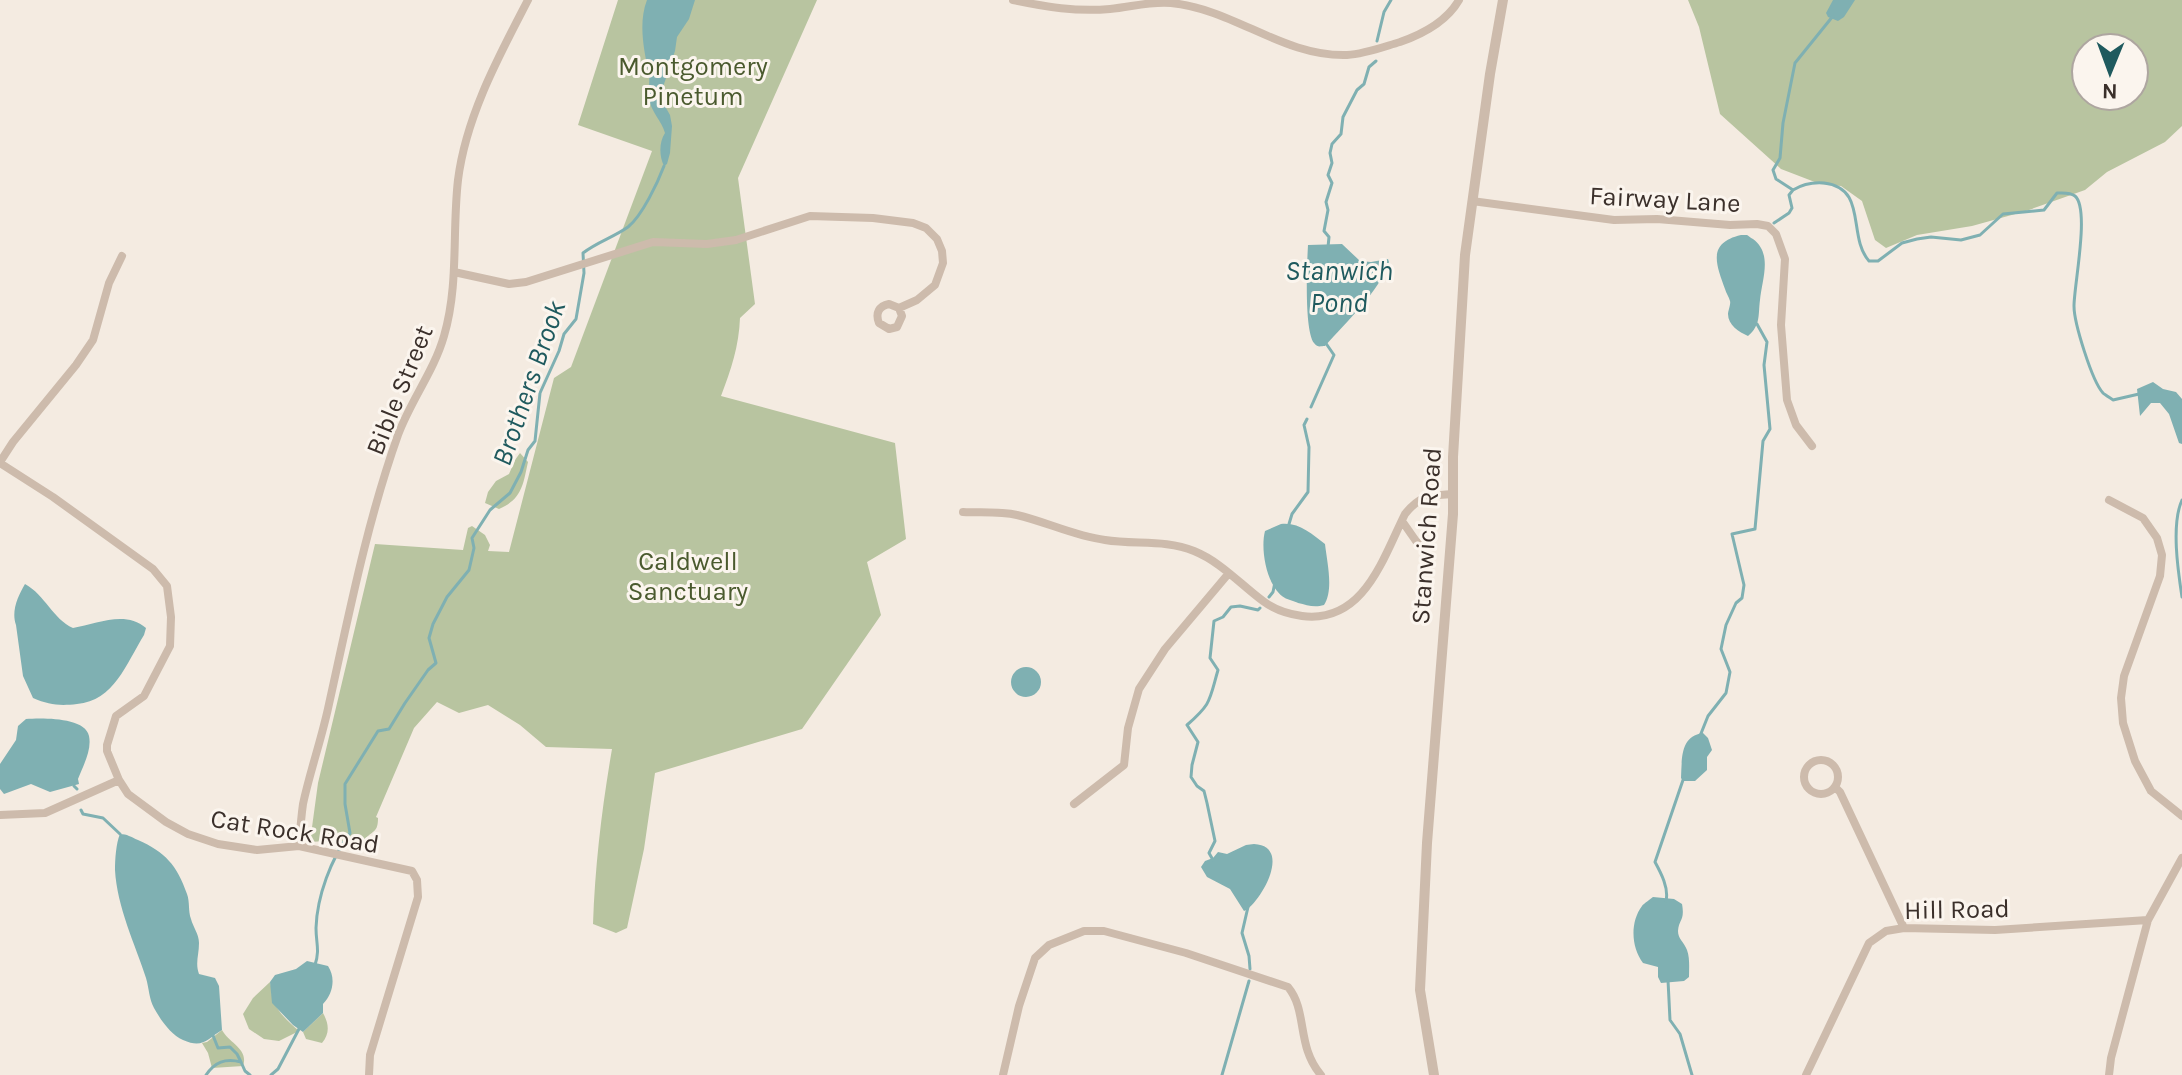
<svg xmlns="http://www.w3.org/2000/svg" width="2182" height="1075" viewBox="0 0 2182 1075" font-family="Karla,sans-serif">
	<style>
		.green { fill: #b8c4a0; fill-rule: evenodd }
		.water { fill: #7fb0b2 }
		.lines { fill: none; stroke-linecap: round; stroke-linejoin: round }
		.stream { stroke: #7fb0b2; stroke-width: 3 }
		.minor { stroke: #cdbbac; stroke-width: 8 }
		.tertiary { stroke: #cdbbac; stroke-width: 10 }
		.labels { text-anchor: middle; stroke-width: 6; stroke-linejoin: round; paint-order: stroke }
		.park-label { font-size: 26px; fill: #4a5a2e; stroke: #fbf5ee }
		.street-label { font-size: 26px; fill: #3b302b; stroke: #fbf5ee }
		.water-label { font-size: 28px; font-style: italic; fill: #1f5a5e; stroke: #fbf5ee }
	</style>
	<rect width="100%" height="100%" fill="#f4ebe1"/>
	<path class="green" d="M618,0h199l-79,178 17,126 -15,14c-1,28 -9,52 -19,78l174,47 11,96 -39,23 14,53 -79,114 -147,44 -11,76 -17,79 -11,5 -23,-9c2,-59 9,-117 19,-175l-66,-2 -26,-22 -32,-20 -29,8 -22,-11 -23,26 -38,89 2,1c0,15 -5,12 -13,21 -2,3 -3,7 -4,10l-20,-9 -31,2 8,-59 57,-239 88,6 5,-22 4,-2 13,9 5,10 -2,6 21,1 45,-174 17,-11 81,-216 -74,-26z
		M1688,0h494v126l-17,16 -58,30 -22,18 -59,21 -54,15 -55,9 -31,13 -11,-8 -13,-39 -21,-15 -21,-2 -39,-15 -61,-55 -21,-87zM2086,48h48v48h-48z
		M520,453l8,9c-5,23 -6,37 -29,47l-14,-6 3,-11 8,-11 13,-7 6,-14z
		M270,982c2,6 1,12 3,18 5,13 16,22 26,31l-20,10 -15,-2 -15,-10 -6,-15 10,-16z
		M323,1013c6,11 7,20 -1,30l-16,-4 -3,-7z
		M222,1030c7,13 27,19 21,36l-31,2 -4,-15 -6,-10 5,-1z"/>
	<path class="water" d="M647,0h48l-6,19 -12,18 -2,14 -13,39v11l8,14 2,11 -2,27 -3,11 -3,2c-5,-10 -5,-24 1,-33 -3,-12 -14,-21 -16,-34 -1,-8 1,-16 0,-25 -5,-23 -11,-51 -2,-74z
		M1833,0h22l-11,17 -6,4 -10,-4 -2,-4z
		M1741,235c9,0 4,-1 12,4 20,15 9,40 7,61 -2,15 1,25 -12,36 -9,-4 -20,-11 -20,-22 0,-3 3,-10 2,-13 -1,-4 -4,-8 -5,-12 -9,-25 -18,-46 16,-54z
		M1342,244l18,17 11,1 17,-3 1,3c-10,30 -43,60 -64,84 -5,0 -7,2 -11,-3 -10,-13 -7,-80 -6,-98z
		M2153,382l10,7 13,3 6,7v45l-3,-1 -10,-29 -9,-11h-9l-11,13 -3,-27z
		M1281,524c18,-2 31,10 44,20 2,18 9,46 -1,61 -10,3 -17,0 -26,-2 -1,-1 -12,-4 -13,-5 -18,-10 -25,-48 -20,-67z
		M25,584c20,11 28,35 48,44 24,-4 52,-18 73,0l-2,7c-18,29 -30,66 -67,69 -17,2 -28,1 -44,-6l-10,-22 -7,-51c-5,-14 2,-29 9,-41z
		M1011 682a15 15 0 1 1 30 0a15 15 0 1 1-30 0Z
		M26,719c16,-1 59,-2 63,17 3,14 -6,30 -11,43l1,5 -29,8 -19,-8 -27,10 -4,-5v-25l16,-24 2,-14z
		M1703,733l5,5 4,12 -5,7v13l-12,11h-12l-2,-3c1,-19 -1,-42 22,-45z
		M120,834c7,0 11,3 18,6 27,12 39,25 49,54 3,8 1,17 4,25 2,8 8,15 8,24 0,12 -4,20 0,31l16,4 4,8 3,44c-15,9 -19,19 -39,10 -12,-5 -23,-21 -29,-32 -5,-9 -5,-20 -8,-30 -11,-34 -29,-71 -31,-108 0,-10 1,-27 5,-36z
		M1254,844c40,2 5,61 -10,67l-14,-22 -23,-12 -6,-10 4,-6 8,-3 5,-6 9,2 19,-9z
		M1653,897l21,2 8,5c3,17 -3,15 -4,27 0,8 6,11 9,19 3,8 2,19 2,27l-5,4 -23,2 -3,-6v-10l-15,-4c-12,-16 -13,-41 -1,-57 1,-2 10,-8 11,-9z
		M307,961l21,5c8,12 5,28 -5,38v9l-20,19 -10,-7 -21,-22 -2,-21 5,-7 21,-6z"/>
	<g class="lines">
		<path class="stream" d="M1377,41l7,-29 7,-12
			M1793,190c10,-6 19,-8 31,-7 44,5 23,53 45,78h9l24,-18 15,-4 14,-2 30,3 19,-5 23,-21 41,-4 13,-17c6,0 13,-1 18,3 15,13 -1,89 -1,110 0,17 18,75 29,87 2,2 9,6 10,7l26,-6
			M1793,190l-17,-11 -3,-9 7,-12 3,-35 12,-60 38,-47
			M1774,223l15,-10 3,-5 -3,-13 4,-5
			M1328,247l1,-10 -5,-6 4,-21 -2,-8 6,-19 -4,-8 4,-12 -2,-10 2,-9 9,-10 2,-17 14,-27 7,-6 5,-17 7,-6
			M1311,407l23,-52 -9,-13
			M2182,500c-11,24 -4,71 0,97
			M1289,524l3,-10 16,-22 1,-45 -5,-22 3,-6
			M1269,597l4,-5 2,-10
			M1700,736l8,-20 18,-23 4,-21 -9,-23 5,-24 10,-22 6,-5 2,-13 -12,-51 23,-5 8,-88 7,-12 -6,-64 3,-23 -10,-18
			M74,786l3,3
			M81,810l2,4 20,4 17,16
			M1213,860l-4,-7 6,-12 -8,-38 -3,-12 -7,-5 -6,-9 1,-12 6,-23 -11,-17c25,-22 22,-24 31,-55l-8,-12 4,-37 9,-4 8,-10 9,-1 18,4 2,-2
			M1666,901c3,-13 -5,-28 -11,-39l28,-82
			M1248,907l-6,26 7,23 1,13
			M315,965c5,-15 1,-22 1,-37 1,-32 15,-69 34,-95l-5,-29v-20l33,-53 11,-2 16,-26 23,-33 8,-7 -7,-25 4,-14 14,-27 22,-27 5,-22 -2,-10 18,-28 20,-17 11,-21 7,-22 7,-9 5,-48 19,-42 5,-17 12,-15 8,-46 -1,-20c14,-11 31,-16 45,-26 14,-11 30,-45 36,-61
			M1668,980l2,40 10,14 12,41
			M212,1033l6,15 12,-1 7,7 4,8
			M206,1075c9,-13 19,-17 35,-13l4,9 5,4
			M271,1075l7,-6 22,-42
			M1222,1075l27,-94"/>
		<path class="minor" d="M1013,0c33,7 63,12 97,9 21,-2 41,-8 61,-6 63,6 112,54 176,52 18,-1 36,-8 53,-13 23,-8 47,-21 59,-42
			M1472,201l142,19 43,-1 73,6 27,-1 11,2 8,8 9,25 -4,66 6,75 9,25 16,21
			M454,272l55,12 17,-2 127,-40 54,2 29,-4 74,-24 63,2 40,5 13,5 11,11 5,12 1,12 -8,22 -18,15 -18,8 -10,-4c-10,2 -14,9 -10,19l10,6 8,-2 5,-11 -3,-8
			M0,462l13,-20 63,-77 17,-25 16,-57 13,-27
			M0,463l53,34 100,72 14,17 4,31 -1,29 -26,50 -28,20 -9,29v6l12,29 9,14 38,28 22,12 30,10 39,6 42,-4 113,25 5,9 1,17 -48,158 -1,20
			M2109,500l34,18 14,20 5,17 -2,21 -36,100 -3,22 2,25 12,38 16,30 31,25
			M963,512c17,1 37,-1 54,3 30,7 57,21 88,25 30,5 60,-1 89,11 27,11 46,33 69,50 12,9 25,13 39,15 62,8 81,-58 103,-102 16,-20 25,-18 49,-20
			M1402,521l14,20 9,6
			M1804 777a17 17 0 1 1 34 0a17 17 0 1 1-34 0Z
			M1835,787l5,5 64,136
			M1074,804l50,-39 4,-37 11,-39 26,-40 64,-76
			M0,815l45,-2 74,-33
			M299,846c1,-14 2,-28 4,-42 7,-33 19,-66 26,-100 20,-90 38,-182 69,-269 13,-35 36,-64 46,-99 15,-51 8,-104 14,-156 8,-64 41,-124 70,-180
			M1003,1075l16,-69 16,-48 14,-13 35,-14h20l82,22 102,34c20,24 8,59 33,88
			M1806,1075l63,-132 17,-12 18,-3 91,2 153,-10
			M2109,1075l2,-17 37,-138 34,-62"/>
		<path class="tertiary" d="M1434,1075l-14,-85 7,-147 26,-329v-57l12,-202 25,-181 13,-74"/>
	</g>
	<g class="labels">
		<g class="park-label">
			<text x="693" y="75">Montgomery<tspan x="693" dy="30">Pinetum</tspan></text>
			<text x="688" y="570">Caldwell<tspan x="688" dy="30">Sanctuary</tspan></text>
		</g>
		<g class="street-label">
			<text transform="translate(1665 199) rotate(3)" y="9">Fairway Lane</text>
			<text transform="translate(399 390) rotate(-68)" y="9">Bible Street</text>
			<text transform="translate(1426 536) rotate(-86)" y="9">Stanwich Road</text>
			<text transform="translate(295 831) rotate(9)" y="9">Cat Rock Road</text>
			<text transform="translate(1957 909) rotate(-1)" y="9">Hill Road</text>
		</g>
		<g class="water-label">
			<text x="1339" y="280">Stanwich<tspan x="1339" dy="32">Pond</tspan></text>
			<text transform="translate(528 383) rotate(-71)" y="10">Brothers Brook</text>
		</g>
	</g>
	<g transform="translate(2110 72) rotate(181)"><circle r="38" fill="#fbf5ee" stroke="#aea6a0" stroke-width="2"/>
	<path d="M0-6L14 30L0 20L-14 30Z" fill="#1f5a5e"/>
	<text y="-12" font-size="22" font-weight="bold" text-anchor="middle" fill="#3b302b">N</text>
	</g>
</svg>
